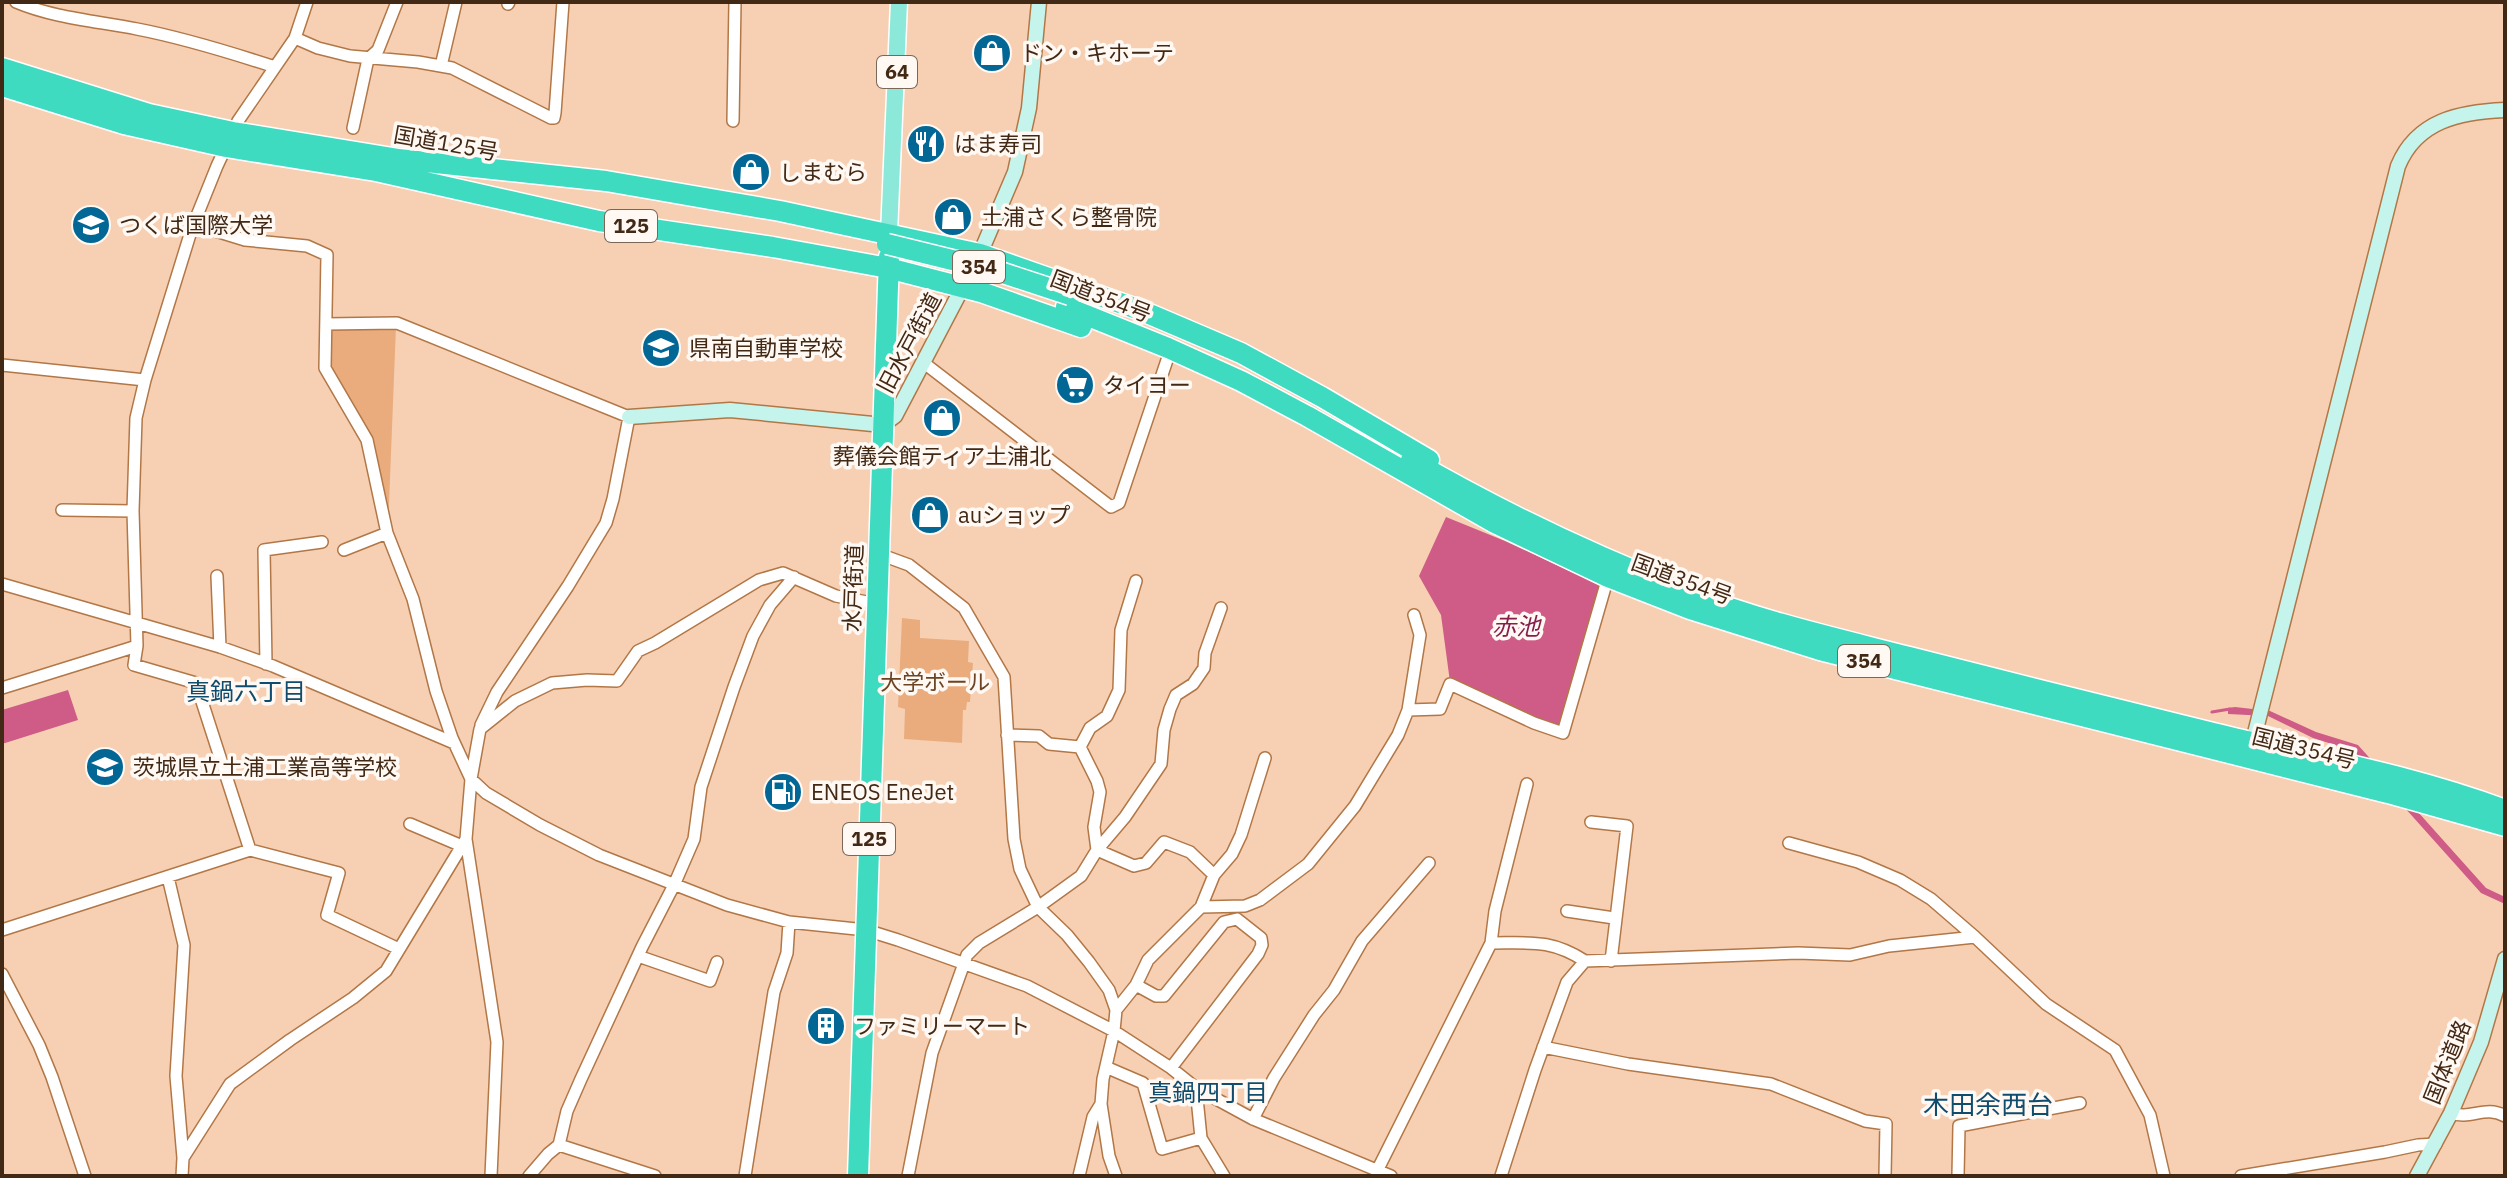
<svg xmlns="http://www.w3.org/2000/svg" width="2507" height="1178" viewBox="0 0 2507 1178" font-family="'IBM Plex Sans','Noto Sans JP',sans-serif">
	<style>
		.green { fill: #eaac7d }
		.water { fill: #ce5c87 }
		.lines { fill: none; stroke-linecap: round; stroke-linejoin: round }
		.stream { stroke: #ce5c87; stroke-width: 3 }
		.street-casing { stroke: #b27747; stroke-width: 14 }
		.secondary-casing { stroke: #b27747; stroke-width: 17 }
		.primary-casing { stroke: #fff; stroke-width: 19 }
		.highway-casing { stroke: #fff; stroke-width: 23 }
		.street { stroke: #fff; stroke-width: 11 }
		.secondary { stroke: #c5f4ec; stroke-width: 14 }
		.primary { stroke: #8ce9d9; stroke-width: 16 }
		.highway { stroke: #3fdbc0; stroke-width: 20 }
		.highway-bridge-casing { stroke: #fff; stroke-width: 23; stroke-linecap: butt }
		.highway-bridge { stroke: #3fdbc0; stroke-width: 20 }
		.labels { text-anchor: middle; stroke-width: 7; stroke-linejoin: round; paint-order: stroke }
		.shield { fill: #fff8f3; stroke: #7b6758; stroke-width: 2 }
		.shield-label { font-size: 20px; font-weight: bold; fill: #422915 }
		.poi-label { font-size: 22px; fill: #422915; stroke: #fff8f3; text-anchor: start }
		.street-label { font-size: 22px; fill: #422915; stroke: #fff8f3 }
		.park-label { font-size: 22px; fill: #6c4423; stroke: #fff8f3 }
		.water-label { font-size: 24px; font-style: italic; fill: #861d4c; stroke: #fff8f3 }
		.neighbourhood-label { font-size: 24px; fill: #104c6d; stroke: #fff8f3 }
		.quarter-label { font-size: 26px; fill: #104c6d; stroke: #fff8f3 }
	</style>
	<rect width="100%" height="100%" fill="#f7d0b3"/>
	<path class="green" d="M329,326h67l-8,204 -18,-91 -41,-72z
		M902,618l18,2v18l49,3 -1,21 5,1 -3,39h-3l-1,8h-3l-1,33 -58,-4 1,-30 -7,-2z"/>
	<path class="water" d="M1446,517l59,24 97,45 -40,145 -112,-49 -9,-67 -22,-39z
		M68,690l10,30 -76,24v-34z
		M2235,707l35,4 46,21 42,13 128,143 19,9v7l-24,-11 -127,-142 -41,-13 -45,-22 -40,-2v-6z"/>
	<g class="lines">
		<path class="stream" d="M2212,712l18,-3"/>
		<g class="street-casing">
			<path id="street" d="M16,2c38,16 80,19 121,27 47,9 92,23 138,38
				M508,4l1,-2
				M295,38l23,10 32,8 68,6 34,6 99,50h3l1,-5 8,-111
				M441,66l15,-64
				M733,121l2,-119
				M353,128l15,-69 10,-9 19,-48
				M193,224l52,16 62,6 20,9 -2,113 42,72 20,93 26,66 23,92 16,47 19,41 15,14 54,32 59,30 128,50 62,17 77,8 32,10 129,46 87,45 57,37 25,20 57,31 138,57
				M326,324l71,-1 232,94 -16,82 -7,24 -38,63 -71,106 -16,33
				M924,363l187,144 8,-4 48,-143
				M2,365l143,15 47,-152 25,-62 21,-45 57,-83 12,-36
				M62,510l71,1
				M344,550l43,-17
				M879,554l30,11 55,43 40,69 10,162 6,30 18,38 29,28 22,27 20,28 7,20 -2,21 -11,48 -2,25 8,52 7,20
				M217,576l3,71
				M2,584l218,63 53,19 181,77
				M137,646l-4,-135 3,-93 9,-38
				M266,664l-2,-114 58,-8
				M2,688l135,-42 -3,19 62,18 54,167
				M1408,710l32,-1 10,-25 84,39 29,10 45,-156
				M1007,735l32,1 10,8 31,3 17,34 3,11 -6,35 3,23 37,16 12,-3 18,-21 26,10 24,23
				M1080,747l10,-19 17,-12 12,-26 2,-60 15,-49
				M1591,822l36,4 -16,135
				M410,824l52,22
				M466,839l31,203 -6,134
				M1789,843l69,19 42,18 31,19 44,38 71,67 69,46 35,65 14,61
				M168,877l16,68 -8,131 7,82 -1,18
				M1201,907l13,-32 18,-21 9,-19 24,-77
				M1567,911l47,7
				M2,930l248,-80 89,23 -12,42 72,34
				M1491,943c39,0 60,-4 94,18l213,-8 52,2 39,-9 86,-9
				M638,956l72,25 7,-19
				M2,974l37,71 13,32 33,99
				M1136,985l20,11h8l60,-74 13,-3 24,19 1,7 -4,9 -87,114
				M1116,1010l20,-25 12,-25 53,-53 44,-1 15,-6 48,-36 47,-58 43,-71 10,-25 12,-75 -6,-20
				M1543,1047l85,17 143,20 94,37 21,3 -1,52
				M1108,1068l35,15 19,66 39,-11
				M1196,1088l5,50 23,38
				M2451,1113c20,7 34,-8 54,3
				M1253,1119l21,-41 40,-63 20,-25 28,-49 67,-78
				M559,1145l96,31
				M183,1158l47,-74 60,-44 63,-42 33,-27 80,-132 5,-60 9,-50 35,-28 37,-18 35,-3 30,1 21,-30 17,-8 104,-63 24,-7 53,23 41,8
				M1377,1175v-4l114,-228 4,-32 32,-127
				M529,1176l19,-22 11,-9 8,-34 14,-32 61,-132 32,-62 20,-46 7,-52 33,-100 19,-51 17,-31 24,-28
				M745,1176l29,-184 13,-39 2,-31
				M908,1176l24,-123 35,-98 12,-12 59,-36 43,-31 16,-26 28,-33 36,-53 3,-34 6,-21 6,-14 17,-11 11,-16 1,-15 16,-45
				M1079,1176l14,-59 8,-13
				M1501,1176l34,-106 32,-88 18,-21
				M1958,1176l1,-50 121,-23
				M2241,1176l144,-24 33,-7 18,-1"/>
		</g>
		<g class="secondary-casing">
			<path id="secondary" d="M629,417l101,-7 153,15 12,-9 85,-162 35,-82 14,-64 10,-106
				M2251,749l147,-583c19,-46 62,-54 107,-56
				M2417,1176l34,-63 30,-71 24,-83"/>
		</g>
		<g class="primary-casing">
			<path id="primary" d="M889,233l10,-231"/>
		</g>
		<g class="highway-casing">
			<path id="highway" d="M2,68l147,46 84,18 166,27
				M2,86l122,38 102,23 162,26
				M389,158l217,23 174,30 200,43 160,56 101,43 81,44 107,63
				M376,171l223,50 174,26 115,21 93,24 100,35
				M1066,307l102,41 73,33 66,35 188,107 113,54 82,32 130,41 568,143 117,33
				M1411,460c88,51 183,96 278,133 71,28 146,45 220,64 101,26 203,51 304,76 98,24 198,42 292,77
				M858,1176l31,-919"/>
		</g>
		<use href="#street" class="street"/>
		<use href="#secondary" class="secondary"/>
		<use href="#primary" class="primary"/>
		<use href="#highway" class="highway"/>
		<g class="highway-bridge-casing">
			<path id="highway-bridge" d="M887,244l110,27 73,24"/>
		</g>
		<use href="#highway-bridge" class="highway-bridge"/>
	</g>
	<defs>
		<g id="shop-disc" transform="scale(2)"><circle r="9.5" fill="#036796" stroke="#fff8f3"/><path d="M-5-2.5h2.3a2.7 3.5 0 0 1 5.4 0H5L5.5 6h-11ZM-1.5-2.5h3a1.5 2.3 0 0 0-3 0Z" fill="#fff"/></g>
		<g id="restaurant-disc" transform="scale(2)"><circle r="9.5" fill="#036796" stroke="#fff8f3"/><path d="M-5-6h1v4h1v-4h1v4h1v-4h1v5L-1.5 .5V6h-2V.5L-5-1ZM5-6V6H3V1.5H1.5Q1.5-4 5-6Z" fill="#fff"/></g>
		<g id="university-disc" transform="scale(2)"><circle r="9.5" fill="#036796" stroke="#fff8f3"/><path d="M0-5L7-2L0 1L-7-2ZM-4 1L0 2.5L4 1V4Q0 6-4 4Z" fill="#fff"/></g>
		<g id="school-disc" transform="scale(2)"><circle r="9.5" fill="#036796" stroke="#fff8f3"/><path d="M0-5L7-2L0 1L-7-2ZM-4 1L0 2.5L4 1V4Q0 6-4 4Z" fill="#fff"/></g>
		<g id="supermarket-disc" transform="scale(2)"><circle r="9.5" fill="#036796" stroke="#fff8f3"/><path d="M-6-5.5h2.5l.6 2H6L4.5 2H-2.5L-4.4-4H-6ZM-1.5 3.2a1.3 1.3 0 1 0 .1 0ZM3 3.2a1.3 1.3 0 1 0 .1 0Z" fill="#fff"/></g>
		<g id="fuel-disc" transform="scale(2)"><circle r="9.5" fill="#036796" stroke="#fff8f3"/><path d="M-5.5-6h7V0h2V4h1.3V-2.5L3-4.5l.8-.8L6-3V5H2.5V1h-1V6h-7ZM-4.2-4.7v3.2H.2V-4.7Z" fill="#fff"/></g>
		<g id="building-disc" transform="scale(2)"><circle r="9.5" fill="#036796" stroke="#fff8f3"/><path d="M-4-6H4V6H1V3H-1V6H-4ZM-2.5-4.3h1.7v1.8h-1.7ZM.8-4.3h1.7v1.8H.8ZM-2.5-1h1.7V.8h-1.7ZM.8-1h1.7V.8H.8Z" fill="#fff"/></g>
	</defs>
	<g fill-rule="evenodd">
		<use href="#shop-disc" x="992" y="53"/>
		<use href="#restaurant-disc" x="926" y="144"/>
		<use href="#shop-disc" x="751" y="172"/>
		<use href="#shop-disc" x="953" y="217"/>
		<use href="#university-disc" x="91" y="225"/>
		<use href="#school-disc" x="661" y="348"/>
		<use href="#supermarket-disc" x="1075" y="385"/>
		<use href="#shop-disc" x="942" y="418"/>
		<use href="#shop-disc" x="930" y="515"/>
		<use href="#school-disc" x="105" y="767"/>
		<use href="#fuel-disc" x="783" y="792"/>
		<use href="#building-disc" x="826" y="1026"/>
	</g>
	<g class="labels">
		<g class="shield">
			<rect x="877" y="56" width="40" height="32" rx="6"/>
			<rect x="605" y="210" width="52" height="32" rx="6"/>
			<rect x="953" y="251" width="52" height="32" rx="6"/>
			<rect x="1838" y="645" width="52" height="32" rx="6"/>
			<rect x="843" y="823" width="52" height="32" rx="6"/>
		</g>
		<g class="shield-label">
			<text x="897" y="79">64</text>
			<text x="631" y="233">125</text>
			<text x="979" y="274">354</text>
			<text x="1864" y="668">354</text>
			<text x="869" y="846">125</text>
		</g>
		<g class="poi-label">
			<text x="1020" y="61">ドン・キホーテ</text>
			<text x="954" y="152">はま寿司</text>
			<text x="779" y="180">しまむら</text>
			<text x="981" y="225">土浦さくら整骨院</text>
			<text x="119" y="233">つくば国際大学</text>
			<text x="689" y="356">県南自動車学校</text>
			<text x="1103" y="393">タイヨー</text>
			<text x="942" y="464" text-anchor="middle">葬儀会館ティア土浦北</text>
			<text x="958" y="523">auショップ</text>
			<text x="133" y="775">茨城県立土浦工業高等学校</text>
			<text x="811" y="800">ENEOS EneJet</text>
			<text x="854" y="1034">ファミリーマート</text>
		</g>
		<g class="street-label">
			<text transform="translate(446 143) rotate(10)" y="8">国道125号</text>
			<text transform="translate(1101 296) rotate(21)" y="8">国道354号</text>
			<text transform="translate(909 343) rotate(-62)" y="8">旧水戸街道</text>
			<text transform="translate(1682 579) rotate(20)" y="8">国道354号</text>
			<text transform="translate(853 588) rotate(-88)" y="8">水戸街道</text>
			<text transform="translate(2304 748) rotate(14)" y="8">国道354号</text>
			<text transform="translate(2447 1062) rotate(-68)" y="8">国体道路</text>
		</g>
		<g class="park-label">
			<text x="935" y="690">大学ボール</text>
		</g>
		<g class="water-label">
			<text x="1516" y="635">赤池</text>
		</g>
		<g class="neighbourhood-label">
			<text x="246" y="700">真鍋六丁目</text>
			<text x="1208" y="1101">真鍋四丁目</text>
		</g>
		<g class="quarter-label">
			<text x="1988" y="1114">木田余西台</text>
		</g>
	</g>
	<rect width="2507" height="1178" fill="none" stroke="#422915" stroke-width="8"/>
</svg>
